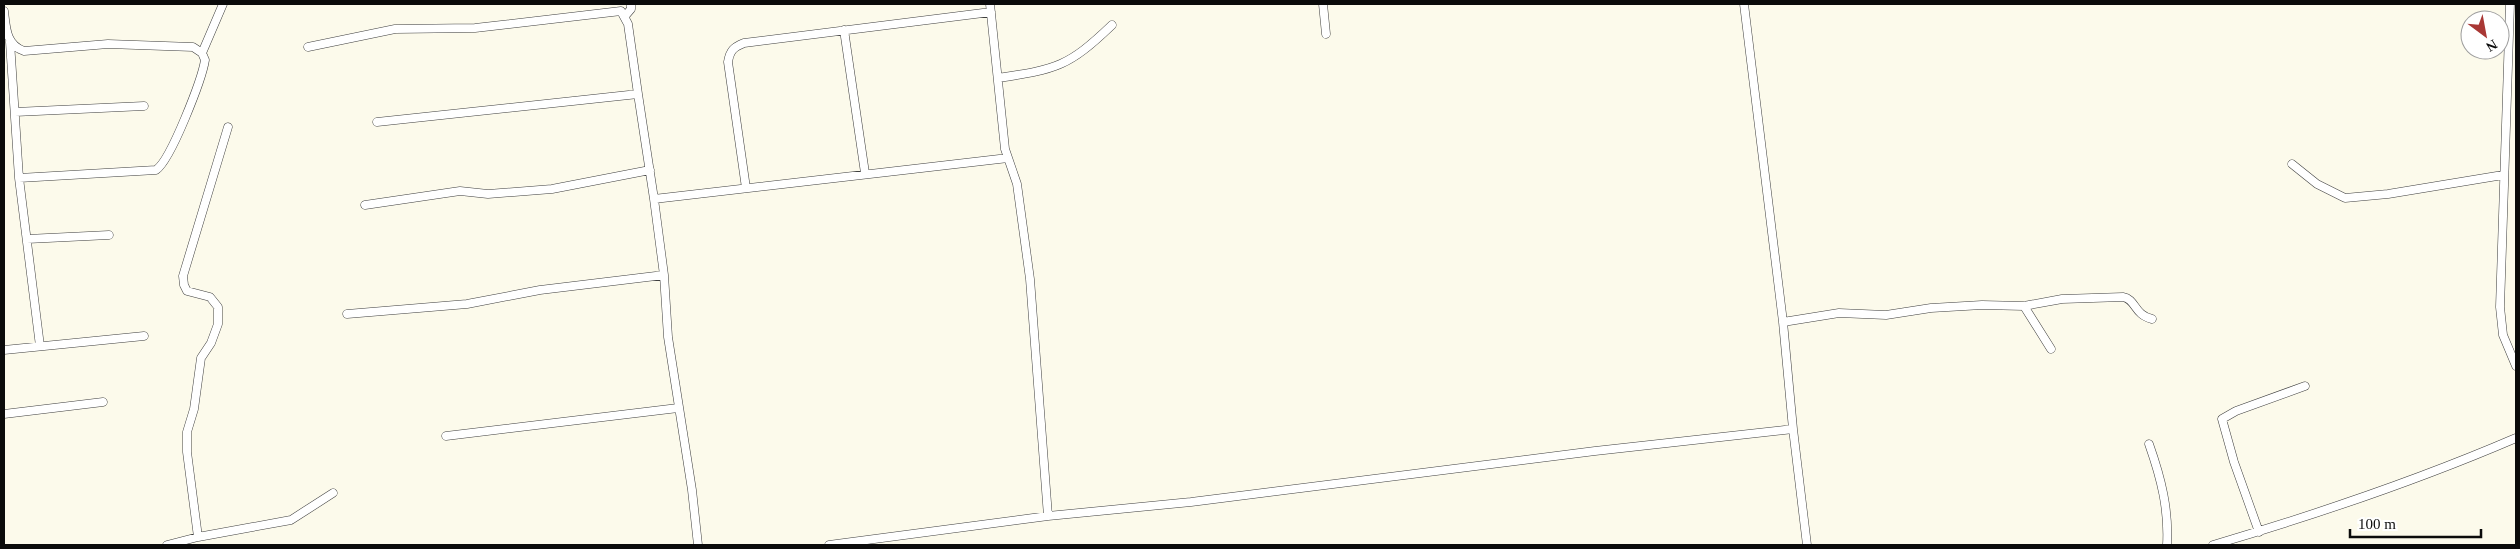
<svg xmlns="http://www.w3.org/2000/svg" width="2520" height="549" viewBox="0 0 2520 549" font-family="'Times New Roman',serif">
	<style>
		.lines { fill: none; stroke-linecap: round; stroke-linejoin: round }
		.minor-casing { stroke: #3e3e3e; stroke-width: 9 }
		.minor { stroke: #fff; stroke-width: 8 }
	</style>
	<rect width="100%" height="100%" fill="#fcfaeb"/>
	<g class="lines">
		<g class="minor-casing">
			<path id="minor" d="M990,4l15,145 12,35 13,95 18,237
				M1323,4l3,30
				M1744,4l39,318 10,107
				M2510,4l-10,303 3,28 13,31
				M4,11c2,17 2,34 20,40l84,-7 85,3 9,6 3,7c-3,19 -34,100 -49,110l-137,8
				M625,16l6,-7v-5
				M844,30l21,143
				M10,42l9,136 21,168
				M308,47l87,-18 80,-1 146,-17 7,13 10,70
				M202,53l21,-49
				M998,78c59,-9 70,-11 114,-53
				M15,112l129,-6
				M377,122l261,-28 16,105
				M2292,164l25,20 28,14 43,-4 115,-19
				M746,188l-18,-126c2,-12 6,-15 16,-19l247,-31
				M365,205l95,-14 28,3 64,-5 98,-19
				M27,239l82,-4
				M2024,306l27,43
				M347,314l120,-10 73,-14 124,-15
				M1783,322l56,-9 47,2 45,-7 51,-3 42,1 38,-7 61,-2c13,2 11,18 29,22
				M4,350l140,-14
				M4,414l99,-12
				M446,436l232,-28
				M2149,444c12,34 20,65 18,101
				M2259,532l-25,-70 -12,-43 14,-8 69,-25
				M198,537l-11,-85v-20l7,-23 7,-51 10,-15 7,-19v-17l-8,-10 -23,-6 -3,-6 -1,-9 45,-149
				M167,545l31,-8 93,-17 42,-27
				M698,545l-6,-55 -24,-153 -4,-62 -10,-76 354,-41
				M829,545l219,-29 143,-14 404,-51 198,-22 14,116
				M2213,545c105,-31 203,-64 303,-107"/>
		</g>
		<use href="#minor" class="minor"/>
	</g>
	<rect width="2520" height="549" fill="none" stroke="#0b0b0b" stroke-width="10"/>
	<g transform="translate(2485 35) rotate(148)"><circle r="24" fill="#ffffff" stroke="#9d9d9d"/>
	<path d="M0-4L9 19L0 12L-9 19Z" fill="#a93835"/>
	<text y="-8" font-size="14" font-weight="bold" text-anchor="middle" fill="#0b0b0b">N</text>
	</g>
	<path d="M2350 529v8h131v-8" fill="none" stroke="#0b0b0b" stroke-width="2.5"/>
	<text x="2358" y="529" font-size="15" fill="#0b0b0b" stroke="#ffffff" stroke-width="4" paint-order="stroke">100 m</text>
</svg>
